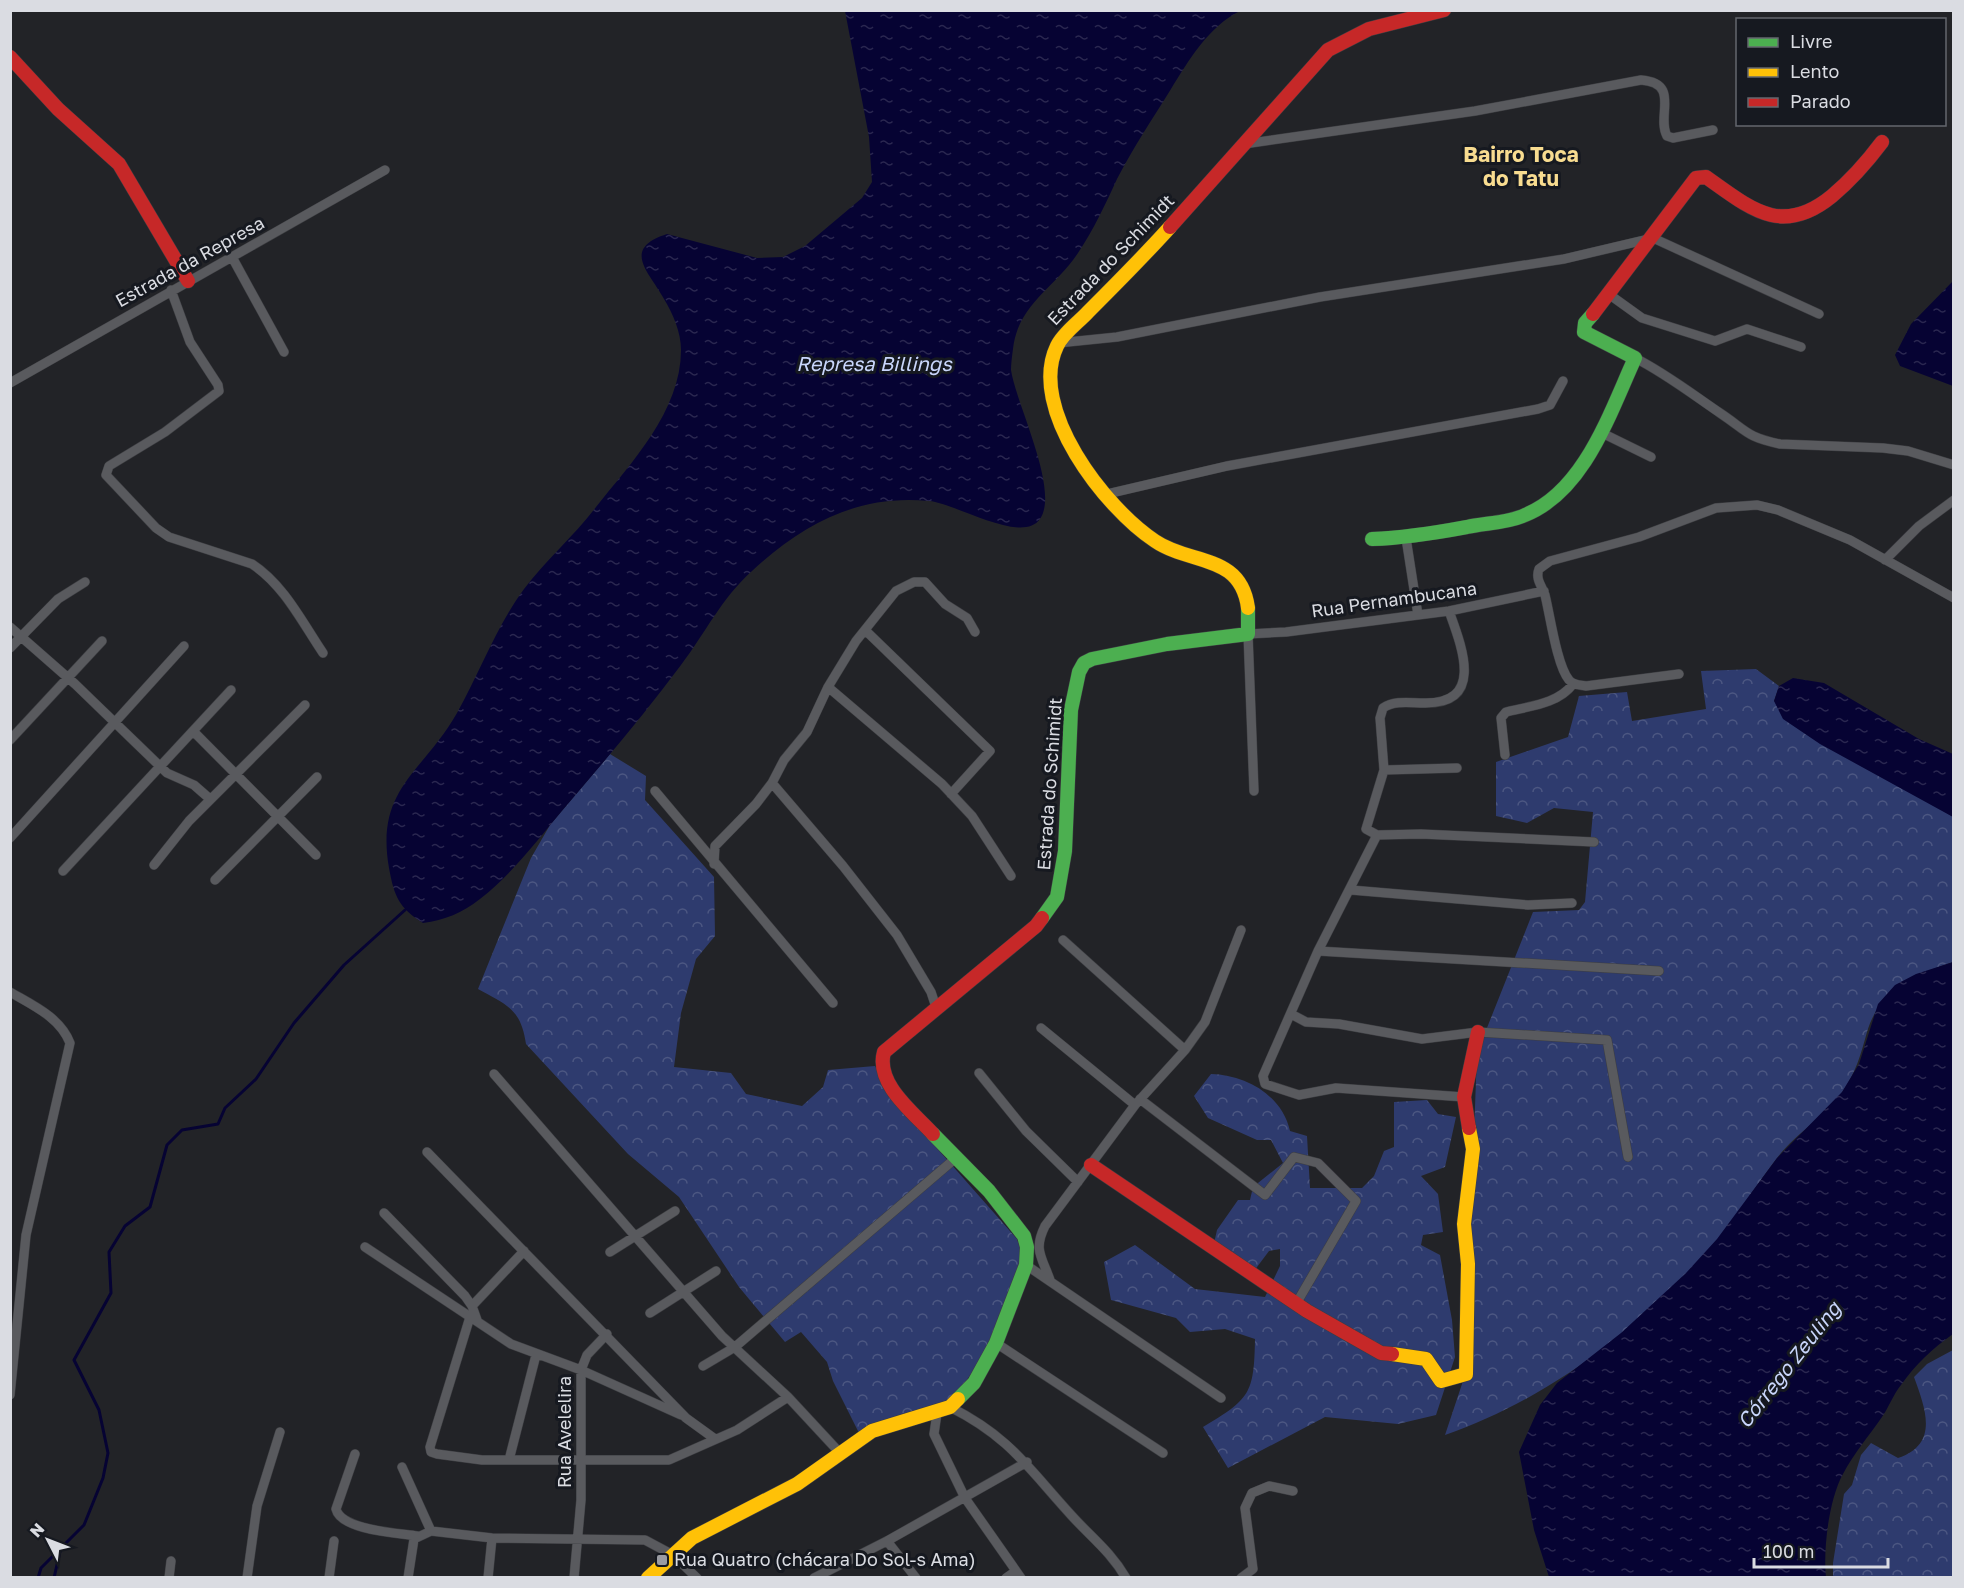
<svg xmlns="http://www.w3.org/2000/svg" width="1964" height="1588" viewBox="0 0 1964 1588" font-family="'Golos Text',sans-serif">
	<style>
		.forest { fill: url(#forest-crowns) }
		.water { fill: url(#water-ripples) }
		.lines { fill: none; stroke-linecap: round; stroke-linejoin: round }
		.stream { stroke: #060333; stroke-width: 3 }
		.street-casing { stroke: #3d3e42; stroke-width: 10 }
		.fast-casing { stroke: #3d3e42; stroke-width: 15 }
		.slow-casing { stroke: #3d3e42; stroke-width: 15 }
		.jam-casing { stroke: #3d3e42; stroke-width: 15 }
		.street { stroke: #595a5e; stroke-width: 9 }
		.fast { stroke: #4caf50; stroke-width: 14 }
		.slow { stroke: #ffc107; stroke-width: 14 }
		.jam { stroke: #c62828; stroke-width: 14 }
		.poi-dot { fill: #9a9ba1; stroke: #161920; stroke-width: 2 }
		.labels { text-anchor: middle; stroke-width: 6; stroke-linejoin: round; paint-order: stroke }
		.street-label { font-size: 18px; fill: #dadce2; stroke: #161920 }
		.poi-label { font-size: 18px; fill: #dadce2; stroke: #161920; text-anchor: start }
		.water-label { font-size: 20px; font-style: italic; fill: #c9d6fb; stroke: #161920 }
		.quarter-label { font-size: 21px; font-weight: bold; fill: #f8dc90; stroke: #161920 }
	</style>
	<defs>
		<pattern id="forest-crowns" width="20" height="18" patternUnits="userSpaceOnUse" patternTransform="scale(1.5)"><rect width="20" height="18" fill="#2e3b6e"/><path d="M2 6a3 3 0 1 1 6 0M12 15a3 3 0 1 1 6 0" fill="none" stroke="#4c5782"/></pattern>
		<pattern id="water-ripples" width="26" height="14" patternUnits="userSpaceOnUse" patternTransform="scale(1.5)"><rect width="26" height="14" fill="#060333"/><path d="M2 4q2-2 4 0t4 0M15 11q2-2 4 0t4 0" fill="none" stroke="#2a2750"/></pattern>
	</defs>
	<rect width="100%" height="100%" fill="#222327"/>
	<path class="forest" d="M1756,669l23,17 -5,15 179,116v145c-40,13 -73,27 -86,70 -6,22 -11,40 -24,59 -18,26 -47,42 -66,67 -21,27 -38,55 -59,81 -72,86 -167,159 -273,196l23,-69v-69l9,-244 56,-141 46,-2 6,-8 8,-90 -39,-4 -27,15 -31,-7v-54l72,-25 11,-41 48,-4 5,29 74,-12 -5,-38z
		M610,754l36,22 -1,24 69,77 1,59 -19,23 -15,54 -7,54 57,6 15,21 56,12 21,-19 5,-17 47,-4 15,29 127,144 6,17 -21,58 -23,48 -25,37 -95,34 -26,-52 -6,-19 -26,-30 -16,10 -46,-55 -60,-90 -51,-43 -102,-110c-5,-35 -19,-39 -48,-55l53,-131 19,-33z
		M1211,1074c35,1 71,21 79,57l17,5 3,52h52l12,-12 10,-25 10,-4v-45l33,-2 11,14 18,3 -11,50 -24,9 17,18 5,38 -20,3 -2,10 19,10 12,65 3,37 -19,58 -38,9 -73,-7 -97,51 -25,-41c47,-28 51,-33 52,-88l-30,-10 -35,3 -14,-14 -65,-18 -7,-38 31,-17 60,44 70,8 15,-31v-17l-11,2 -15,20 -41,-23 4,-18 21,-30h12l3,-13 30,-24 -12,-23h-14l-49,-22 -14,-22z
		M1953,1350v227h-120v-14l11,-69 8,-9 9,-30 10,-12 27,15c41,-14 28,-48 16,-81l13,-13z"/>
	<path class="water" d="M845,11h395c-31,15 -51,49 -69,78 -18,29 -38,59 -54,90 -12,26 -23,50 -39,74 -23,35 -60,51 -65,96 -1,7 -2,15 -2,21 5,34 49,120 29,149 -18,26 -85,-16 -111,-18 -71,-7 -126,23 -177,70 -31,28 -46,61 -71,94 -38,51 -79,99 -120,147 -25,30 -50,63 -81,87 -18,14 -35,21 -57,24 -24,-15 -29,-27 -34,-55 -14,-80 34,-95 68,-155 23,-41 39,-86 67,-124 22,-29 50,-53 72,-82 35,-44 85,-96 85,-157 0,-18 -8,-36 -17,-51 -14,-26 -44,-50 3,-65l90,24 26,-1 22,-11 57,-48 10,-16 -3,-45z
		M1953,281v105l-53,-20 -5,-11 16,-31z
		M1793,678l31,5 95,56 34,15v63l-133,-73 -37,-25 -9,-18 5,-15z
		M1953,962v372c-20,14 -38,31 -52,51 -8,10 -12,22 -19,32 -13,19 -28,36 -39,57 -14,25 -20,75 -17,103h-277l-15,-47 -15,-78 21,-47 17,-22 64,-50 65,-60 31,-34 60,-81 65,-66 17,-28 19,-60 17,-19 21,-11z"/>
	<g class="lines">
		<path class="stream" d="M38,1578l3,-10 43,-43 19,-47 5,-25 -9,-43 -25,-50 37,-67 -2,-41 16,-26 25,-19 17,-62 15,-15 36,-6 7,-16 31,-29 38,-56 50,-58 61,-55
			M54,1578l7,-31"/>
		<g class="street-casing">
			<path id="street" d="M1244,144l231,-33 166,-31c40,3 15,36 26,56l6,2 40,-8
				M232,257l52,95
				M171,290l19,52 28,43 1,6 -54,41 -56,34 -3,9 50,53 13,9 83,27c32,21 50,58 71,89
				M1610,295l32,23 73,23 32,-12 54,18
				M1058,343l59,-6 203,-40 244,-38 89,-21 166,76
				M1635,358c30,15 57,36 85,55 27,18 26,24 60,31l103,4 25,3 46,14
				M10,383l375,-213
				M1600,432l51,25
				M1107,494l120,-28 311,-57 12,-4 13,-24
				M1406,538l12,77
				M1885,560l34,-34 35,-26
				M1449,611c13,36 36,93 -25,92 -14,0 -29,-3 -41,5l-3,10 4,52 -18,59 11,6 44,-1 173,8
				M10,627l65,57 92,89 27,12 16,14
				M865,630l125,121 -39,43
				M10,648l48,-49 27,-17
				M1679,674l-93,12c-6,-1 -13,-1 -17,-6 -12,-14 -19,-65 -24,-85 -3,-9 -10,-16 -6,-26l11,-8 89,-24 77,-29 41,-3 21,5 72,30 104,58
				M828,687l114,97 30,32 39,60
				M193,731l123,124
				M10,740l92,-99
				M1505,755l-4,-37 5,-6c24,-6 52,-8 67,-28
				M1384,770l73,-2
				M772,783l71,83 54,69 34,57 5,15
				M655,791l178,212
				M1254,791l-6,-157 38,-2 163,-21 95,-20
				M1377,835l-59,116 -55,125 2,8 34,11 37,-7 128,9
				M10,838l174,-192
				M714,864l1,-18 41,-42 16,-21 12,-23 23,-28 21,-45 28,-46 40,-50 18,-9h11l20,22 22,14 8,14
				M154,865l35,-44 116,-116
				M63,871l168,-181
				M215,880l102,-103
				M1351,890l177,15 44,-2
				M1318,951l341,20
				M10,992c22,13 50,25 60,51l-44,192 -16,160
				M1291,1014l15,8 33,2 83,15 56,-7 129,8 21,117
				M1041,1028l94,77
				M1185,1050l20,-28 36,-92
				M979,1073l47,58 52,51
				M494,1074l228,262 66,61 52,56
				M1140,1099l125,96 29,-38 24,6 38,38 -60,103
				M427,1152l259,266 29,21
				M384,1213l81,83 7,10 5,14
				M365,1247l146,97 70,26 100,45
				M610,1252l65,-41
				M1026,1265l195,133
				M1050,1280c-8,-23 -17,-30 -5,-54l90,-121 50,-55 -122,-110
				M472,1306l52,-55
				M650,1313l66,-42
				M470,1317l-40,130 1,5 6,2 45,6h187l68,-30 51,-33
				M996,1343l167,110
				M703,1366l32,-19 222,-190
				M950,1407c60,30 78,61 122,109 19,21 39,36 54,62
				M937,1413l-3,21 31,64 56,80
				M355,1454l-19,55c5,21 61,24 81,27
				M509,1460l27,-105
				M402,1467l29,64
				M887,1541l29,37
				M169,1578l2,-17
				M247,1578l10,-72 23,-74
				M329,1578l5,-37
				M408,1578l6,-39 17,-8 61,7 153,2 28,15 24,23
				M488,1578l4,-40
				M574,1578l7,-78v-130l6,-15 20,-21
				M814,1578l73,-37 140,-79
				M1006,1578l10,-7
				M1241,1578l12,-9 -8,-61 7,-15 17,-7 24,5"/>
		</g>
		<g class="fast-casing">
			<path id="fast" d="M1372,539c32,-1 63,-6 95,-12 18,-4 41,-4 58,-12 60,-24 85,-103 110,-157l-51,-26 1,-9 8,-9
				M1042,918l15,-21 8,-46 6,-141 8,-38 5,-9 8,-4 75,-15 81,-10v-26
				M933,1134l56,57 35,45 3,11 -1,18 -30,78 -22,40 -16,16"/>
		</g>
		<g class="slow-casing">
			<path id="slow" d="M1170,227c-26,29 -54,57 -82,85 -9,10 -25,21 -31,34 -30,62 48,162 98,195 35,24 86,12 93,67
				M1392,1354l34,5 15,22 25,-7 2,-110 -4,-40 9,-75 -4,-21
				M648,1578l44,-40 105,-54 75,-53 78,-24 8,-8"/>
		</g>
		<g class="jam-casing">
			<path id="jam" d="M10,57l48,52 61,55 69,117
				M1170,227l158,-177 41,-21 75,-19
				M1593,314l103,-136 10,-1c45,32 76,60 126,19 19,-16 35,-34 50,-54
				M1469,1128l-5,-31 14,-65
				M933,1134c-19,-21 -58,-50 -49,-82l152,-126 6,-8
				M1091,1165l216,146 74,42 11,1"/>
		</g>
		<use href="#street" class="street"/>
		<use href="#fast" class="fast"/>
		<use href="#slow" class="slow"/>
		<use href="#jam" class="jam"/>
	</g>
	<rect class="poi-dot" x="656" y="1554" width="12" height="12" rx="3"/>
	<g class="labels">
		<g class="street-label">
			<text transform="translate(1111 260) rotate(-46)" y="6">Estrada do Schimidt</text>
			<text transform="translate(190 262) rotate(-29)" y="6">Estrada da Represa</text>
			<text transform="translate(1394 600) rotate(-8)" y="6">Rua Pernambucana</text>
			<text transform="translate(1050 784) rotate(-86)" y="6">Estrada do Schimidt</text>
			<text transform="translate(565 1432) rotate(-90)" y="6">Rua Avelelira</text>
		</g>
		<g class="poi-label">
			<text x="674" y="1566">Rua Quatro (chácara Do Sol-s Ama)</text>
		</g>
		<g class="water-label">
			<text x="874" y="371">Represa Billings</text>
			<text transform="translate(1789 1365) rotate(-52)" y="7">Córrego Zeuling</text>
		</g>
		<g class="quarter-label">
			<text x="1521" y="162">Bairro Toca<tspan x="1521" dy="24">do Tatu</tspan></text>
		</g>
	</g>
	<rect width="1964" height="1588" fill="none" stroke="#dadce2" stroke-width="24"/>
	<rect x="1736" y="18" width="210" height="108" fill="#161920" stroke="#64676e" stroke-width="1.5"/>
	<rect x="1748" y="38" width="30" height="9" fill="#4caf50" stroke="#64676e" stroke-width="1.5"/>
	<text x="1790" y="48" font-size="18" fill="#dadce2">Livre</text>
	<rect x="1748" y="68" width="30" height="9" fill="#ffc107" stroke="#64676e" stroke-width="1.5"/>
	<text x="1790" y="78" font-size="18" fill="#dadce2">Lento</text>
	<rect x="1748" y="98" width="30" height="9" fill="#c62828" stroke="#64676e" stroke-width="1.5"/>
	<text x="1790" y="108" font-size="18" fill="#dadce2">Parado</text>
	<g transform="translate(48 1540) rotate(312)" stroke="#161920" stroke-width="4.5" paint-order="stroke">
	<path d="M0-4.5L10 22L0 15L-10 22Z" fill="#dadce2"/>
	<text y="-9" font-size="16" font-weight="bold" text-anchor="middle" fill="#dadce2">N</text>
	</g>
	<path d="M1754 1558v9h134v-9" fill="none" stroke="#dadce2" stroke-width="3"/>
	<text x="1763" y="1558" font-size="18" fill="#dadce2" stroke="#161920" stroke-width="4.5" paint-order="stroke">100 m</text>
</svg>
